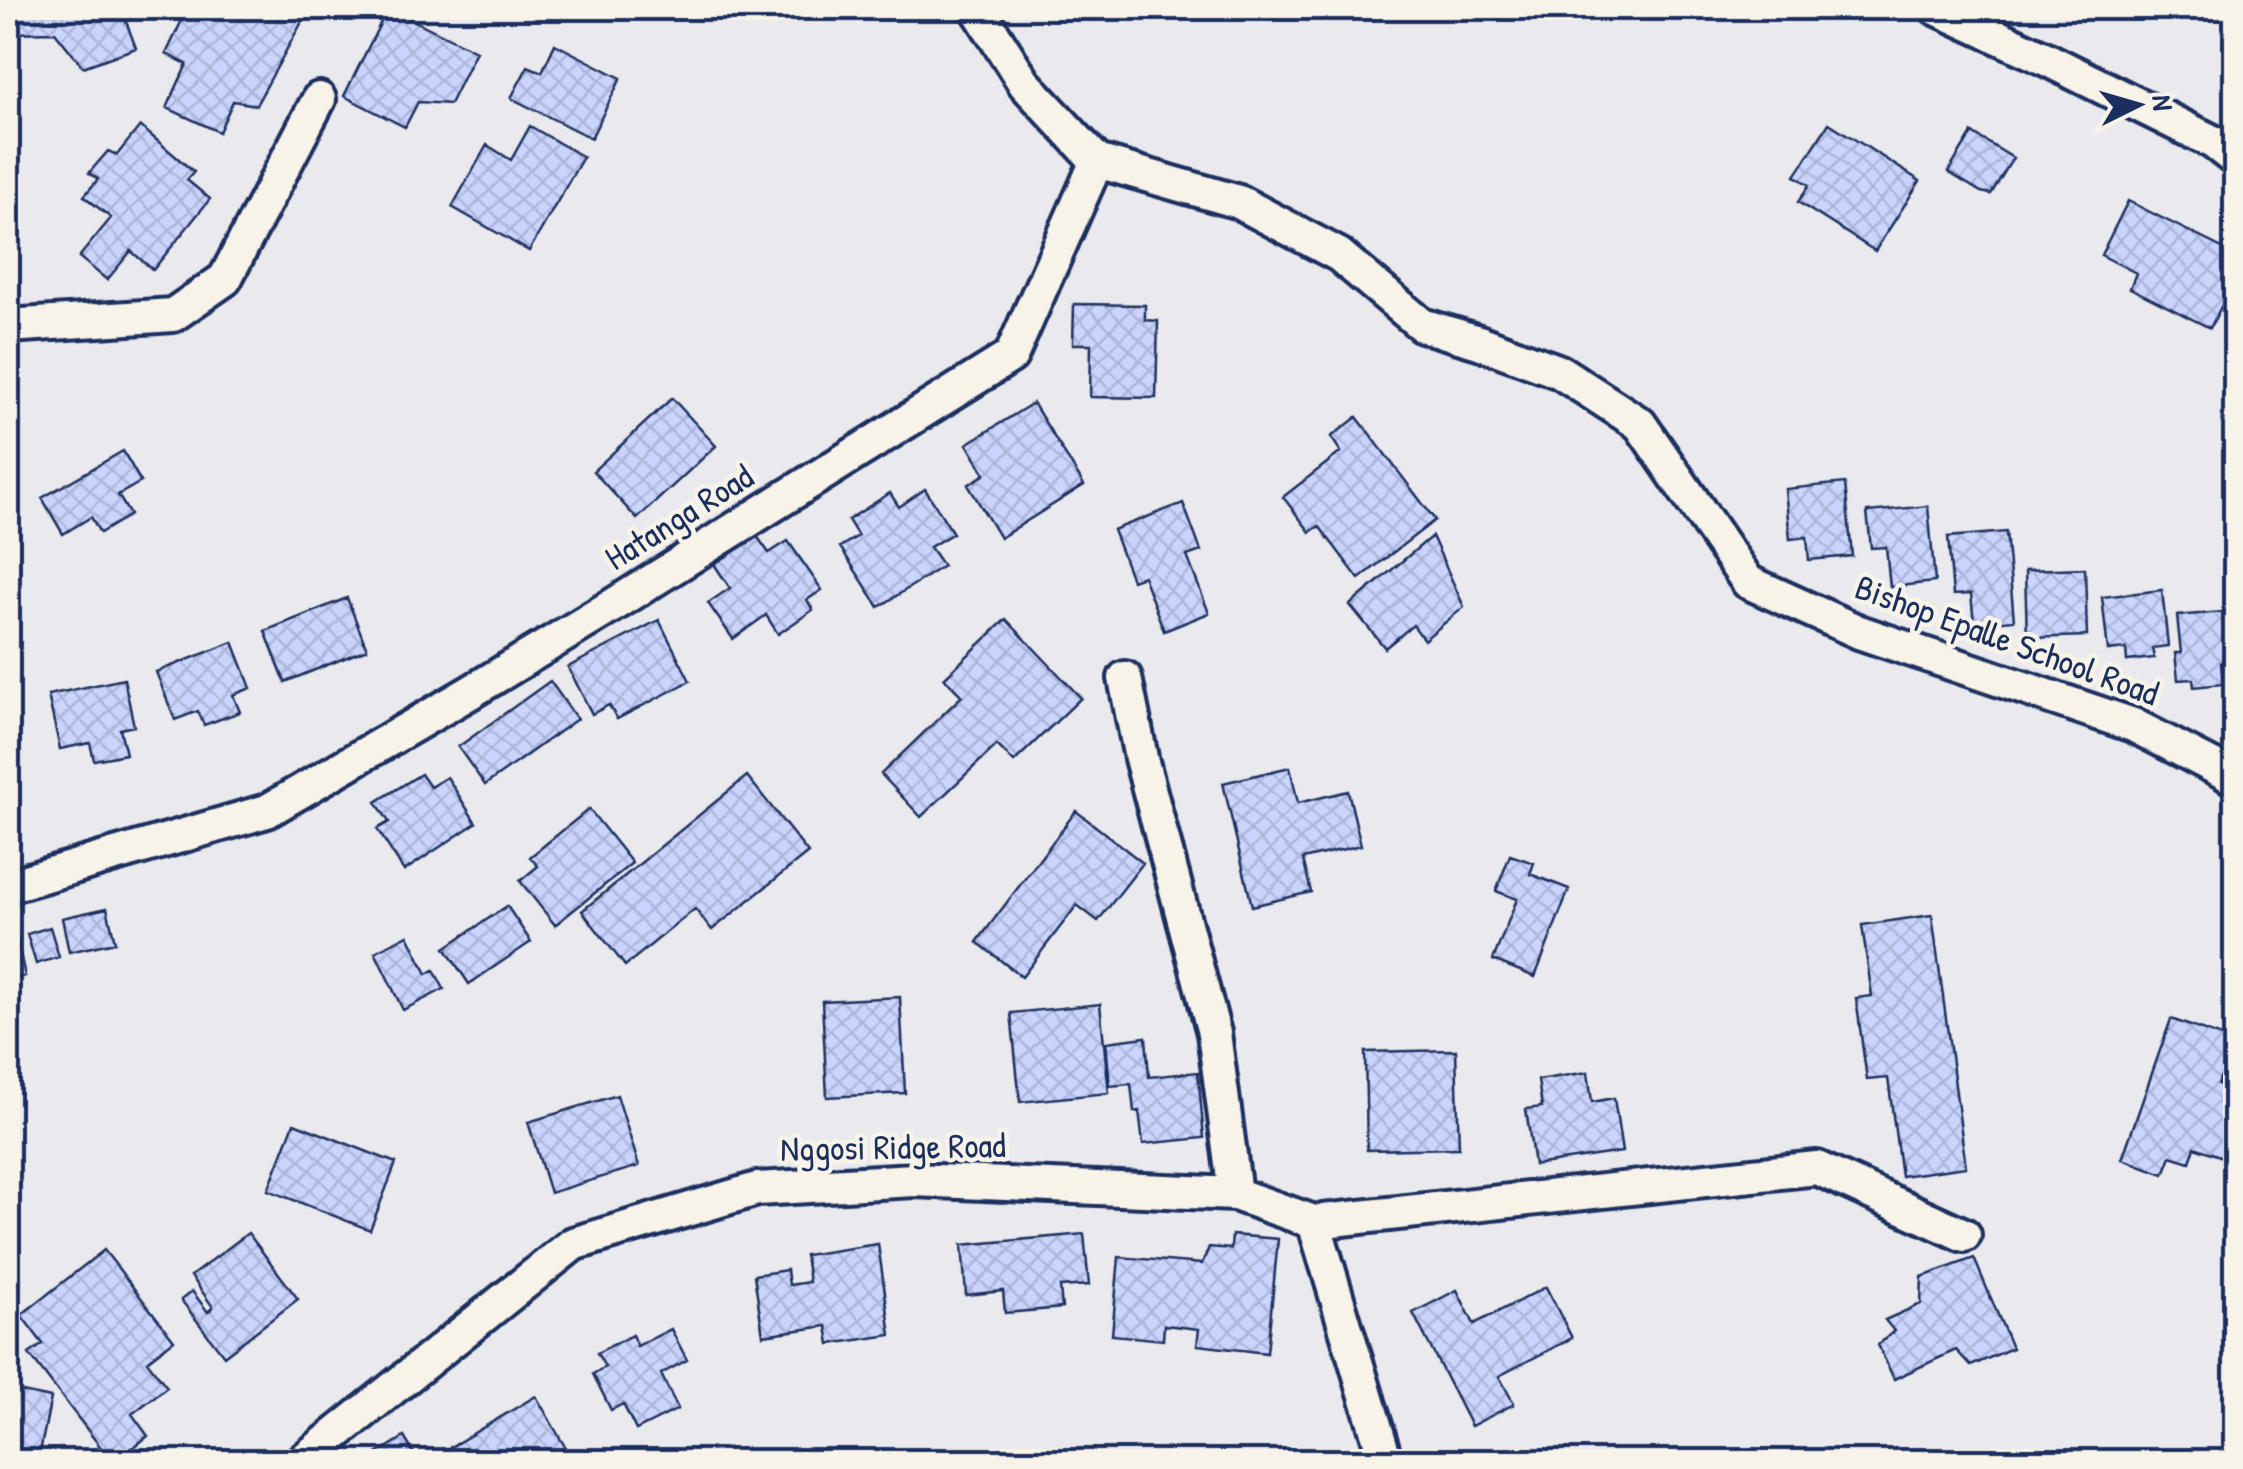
<svg xmlns="http://www.w3.org/2000/svg" width="2243" height="1469" viewBox="0 0 2243 1469" font-family="'Patrick Hand',sans-serif">
	<style>
		.building { fill: url(#building-cross-hatch); stroke: #1b2f5e; stroke-width: 2.5 }
		.lines { fill: none; stroke-linecap: round; stroke-linejoin: round }
		.street-casing { stroke: #1b2f5e; stroke-width: 40 }
		.street { stroke: #f7f3e8; stroke-width: 32 }
		.labels { text-anchor: middle; stroke-width: 9; stroke-linejoin: round; paint-order: stroke }
		.street-label { font-size: 35px; fill: #1b2f5e; stroke: #f7f3e8 }
	</style>
	<defs>
		<pattern id="building-cross-hatch" width="8" height="8" patternUnits="userSpaceOnUse" patternTransform="scale(2.5)"><rect width="8" height="8" fill="#cad4fc"/><path d="M0 0l8 8M0 8l8-8" fill="none" stroke="#adb6da"/></pattern>
	</defs>
	<rect width="100%" height="100%" fill="#eaeaee"/>
	<filter id="ink" filterUnits="userSpaceOnUse"><feTurbulence type="fractalNoise" baseFrequency=".01" numOctaves="2"/><feDisplacementMap in="SourceGraphic" scale="20" xChannelSelector="R" yChannelSelector="G"/><feConvolveMatrix kernelMatrix="1 2 1 2 8 2 1 2 1" color-interpolation-filters="sRGB"/></filter>
	<g filter="url(#ink)">
		<path class="building" d="M10,8h111l15,40 -53,19 -28,-35 -44,1z
			M173,8h109l21,12 -47,85 -23,-4 -14,31 -52,-24 20,-44 -21,-10 18,-38 -12,-5z
			M388,8l88,43 -26,53 -32,-2 -13,25 -61,-31z
			M555,44l66,34 -30,60 -80,-40 17,-32 14,6z
			M1829,123l91,58 -45,70 -77,-49 11,-17 -14,-9z
			M140,126l54,46 -7,8 23,19 -57,71 -22,-19 -24,29 -28,-23 32,-39 -27,-22 14,-17 -9,-6 19,-22 9,4z
			M530,126l53,31 -54,94 -77,-44 35,-62 24,15z
			M1972,133l41,25 -22,36 -10,-2 -33,-20z
			M2128,201l108,54v23l-26,50 -80,-40 6,-15 -35,-18z
			M1074,304l71,1v15l13,1 -2,77 -66,-1 1,-53h-18z
			M672,398l44,48 -79,73 -44,-48z
			M1033,403l51,82 -84,53 -32,-53 17,-11 -18,-30z
			M1357,417l78,103 -76,59 -40,-53 -9,6 -27,-35 58,-45 -10,-15z
			M123,451l18,31 -23,13 12,20 -30,18 -9,-16 -28,17 -21,-36z
			M1845,483l7,73 -43,4 -2,-23 -17,2 -5,-50z
			M925,489l28,44 -23,14 13,19 -64,41 -39,-60 18,-11 -10,-16 42,-27 9,14z
			M1183,503l18,48 -14,5 22,57 -45,18 -21,-55 -11,4 -19,-50z
			M1928,506l7,76 -45,5 -4,-40 -15,1 -4,-36z
			M754,532l15,21 19,-12 34,49 -15,10 6,10 -35,24 -12,-19 -33,24 -25,-36 22,-15 -18,-27z
			M2006,532l8,88 -40,4 -3,-30 -18,1 -5,-58z
			M1432,536l32,71 -40,33 -11,-15 -28,23 -35,-43z
			M2085,568l2,68 -60,2 -2,-68z
			M2162,590l6,56 -16,2 2,10 -27,3 -1,-12 -18,2 -6,-54z
			M347,598l20,51 -82,33 -20,-51z
			M2234,611l2,50 -15,2 2,21 -29,3 -1,-8 -15,1 -3,-27h6l-4,-37z
			M1006,619l75,79 -67,64 -17,-17 -76,72 -40,-43 81,-78 -18,-18z
			M659,620l31,61 -73,38 -8,-14 -17,9 -24,-47z
			M233,642l18,46 -18,7 7,17 -36,13 -6,-14 -23,9 -19,-48z
			M124,679l10,47 -14,3 6,25 -32,6 -4,-17 -30,6 -12,-54z
			M550,681l27,38 -92,66 -27,-38z
			M1290,767l8,36 50,-12 13,54 -58,14 8,33 -59,14 -29,-123z
			M421,774l9,13 17,-10 29,46 -72,48 -27,-42 12,-7 -13,-20z
			M747,776l61,77 -96,77 -17,-21 -70,57 -43,-55z
			M589,809l43,54 -77,62 -35,-44 18,-15 -8,-9z
			M1076,811l67,52 -45,58 -21,-16 -55,72 -45,-35z
			M1510,855l24,8 -4,11 39,15 -34,88 -42,-17 24,-61 -21,-8z
			M507,906l24,36 -62,42 -24,-36z
			M107,908l8,34 -46,10 -7,-34z
			M1932,915l34,252 -65,9 -13,-98 -21,2 -11,-82 16,-2 -10,-71z
			M50,927l9,30 -23,7 -9,-30z
			M15,930l10,46 -17,4v-48z
			M408,935l19,39 7,-4 10,19 -41,21 -28,-58z
			M900,997l5,96 -78,4 -5,-96z
			M1100,1004l9,89 -89,9 -9,-89z
			M2171,1019l62,22 -15,43 18,7v71l-41,-15 -5,15 -19,-6 -7,18 -42,-15z
			M1146,1037l3,40 49,-5 6,66 -61,6 -4,-33 -5,1 -3,-28 -21,2 -4,-44z
			M1456,1050l3,98 -92,2 -2,-98z
			M1588,1072l4,30 22,-4 8,54 -88,13 -8,-56 16,-2 -4,-27z
			M617,1095l22,71 -89,27 -22,-71z
			M294,1123l102,40 -26,67 -102,-40z
			M248,1233l50,66 -74,57 -43,-56 11,-9 16,21 5,-5 -22,-31z
			M1084,1234l5,51 -29,2 2,21 -57,5 -2,-22 -37,4 -4,-50z
			M1232,1235l46,4 -11,114 -70,-8 2,-16 -35,-4 -1,15 -51,-5 7,-78 83,7 7,-17 22,2z
			M878,1244l13,91 -61,9 -3,-18 -64,9 -9,-60 33,-5 2,15 20,-3 -4,-27z
			M104,1250l70,90 -27,21 20,26 -35,27 16,22 -33,26h-3l-83,-108 14,-10 -22,-29z
			M1974,1258l38,90 -41,18 -15,-16 -62,29 -16,-34 16,-14 -9,-11 36,-16 1,-27z
			M1546,1287l26,51 -73,38 15,28 -43,22 -58,-113 44,-23 17,34z
			M671,1329l16,31 -26,14 17,35 -42,21 -13,-26 -12,6 -18,-36 12,-7 -8,-14 35,-18 5,11z
			M8,1389l43,9 -13,64h-30z
			M536,1396l32,56 -16,10h-102l-6,-11z
			M404,1437l15,25h-55z"/>
		<g class="lines">
			<g class="street-casing">
				<path id="street" d="M1936,8l108,50 169,84 23,18
					M1097,161l142,41 100,53 83,70 57,17 81,30 80,52 108,158 111,50 274,93 91,47 12,8
					M8,326l165,-11 52,-36 94,-180
					M1125,678l16,80 73,275 21,161
					M8,886l259,-75 202,-118 143,-87 399,-250 86,-195 -72,-77 -48,-76
					M1314,1222l72,240
					M301,1462l272,-218 184,-55 157,-9 321,14 79,28 503,-54 147,67"/>
			</g>
			<use href="#street" class="street"/>
		</g>
	</g>
	<g class="labels">
		<g class="street-label">
			<text transform="translate(679 517) rotate(-32)" y="12">Hatanga Road</text>
			<text transform="translate(2007 640) rotate(20)" y="12">Bishop Epalle School Road</text>
			<text transform="translate(893 1147) rotate(-1)" y="12">Nggosi Ridge Road</text>
		</g>
	</g>
	<rect width="2243" height="1469" fill="none" stroke="#f7f3e8" stroke-width="40"/>
	<rect x="20" y="20" width="2203" height="1429" fill="none" stroke="#1b2f5e" stroke-width="4" filter="url(#ink)"/>
	<g transform="translate(2138 105) rotate(85)" stroke="#f7f3e8" stroke-width="8" paint-order="stroke">
	<path d="M0-8L18 38L0 25L-18 38Z" fill="#1b2f5e"/>
	<text y="-15" font-size="28" font-weight="bold" text-anchor="middle" fill="#1b2f5e">N</text>
	</g>
</svg>
